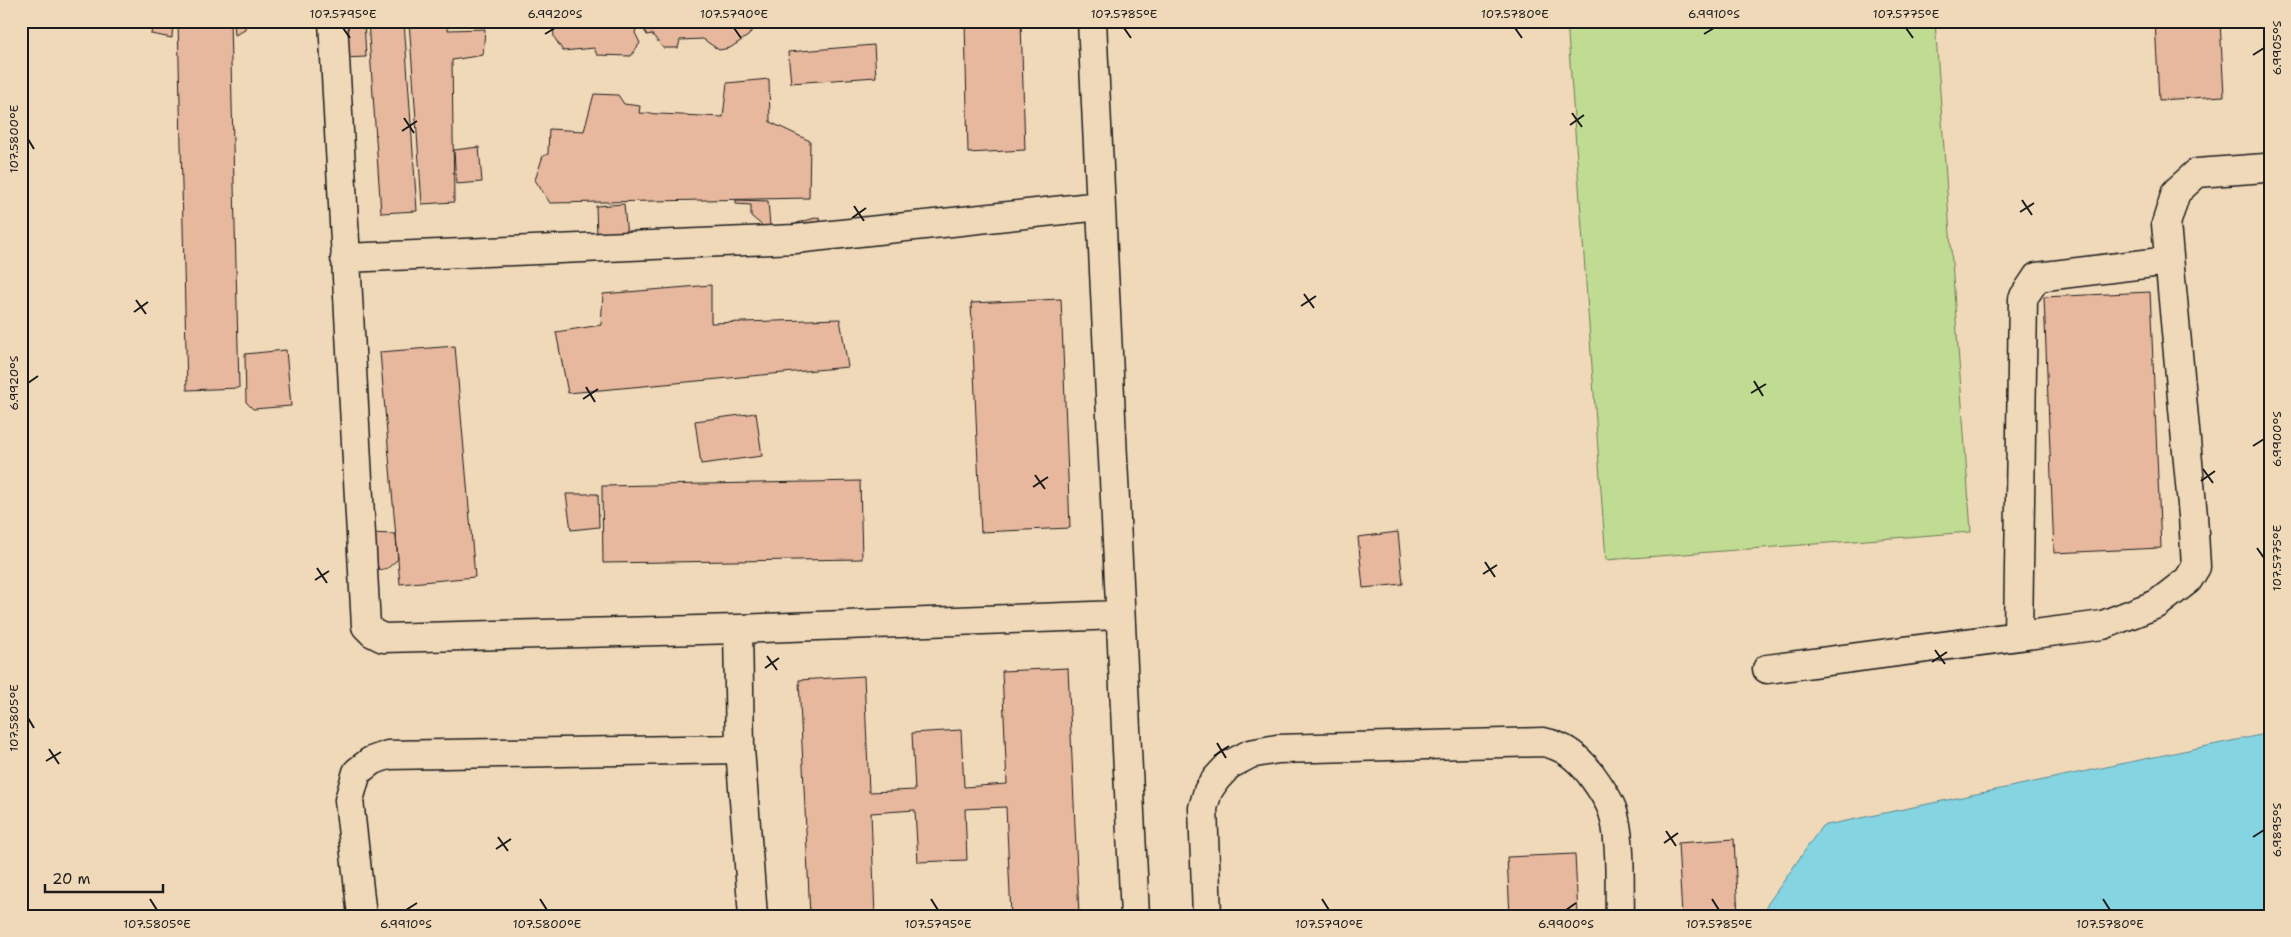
<svg xmlns="http://www.w3.org/2000/svg" width="2291" height="937" viewBox="0 0 2291 937" font-family="'Shantell Sans',sans-serif">
	<style>
		.grass { fill: #c0db92; stroke: #6e7c57 }
		.water { fill: #85d4e2; stroke: #5b8a93 }
		.building { fill: #e7b89e; stroke: #1c1c1c }
		.lines { fill: none; stroke-linecap: round; stroke-linejoin: round }
		.minor-casing { stroke: #1c1c1c; stroke-width: 31 }
		.minor { stroke: #f0d9b9; stroke-width: 28 }
		.ticks { fill: none; stroke: #1c1c1c; stroke-width: 2 }
		.neatline { fill: none; stroke: #1c1c1c; stroke-width: 2 }
		.ticks-label { font-size: 12px; text-anchor: middle; fill: #1c1c1c }
	</style>
	<rect width="100%" height="100%" fill="#f0d9b9"/>
	<filter id="ink" filterUnits="userSpaceOnUse"><feTurbulence type="fractalNoise" baseFrequency=".02" numOctaves="2"/><feDisplacementMap in="SourceGraphic" scale="10" xChannelSelector="R" yChannelSelector="G"/><feConvolveMatrix kernelMatrix="1 2 1 2 8 2 1 2 1" color-interpolation-filters="sRGB"/></filter>
	<g filter="url(#ink)">
		<path class="grass" d="M1567,21h368l36,511 -365,28z"/>
		<path class="water" d="M2270,733v183h-505l2,-11 55,-79z"/>
		<path class="building" d="M153,21h20l-1,17 -21,-4z
			M178,21h52l9,367 -52,2z
			M234,21h11v9l-10,5z
			M345,21h19l2,36 -24,1z
			M368,21h36l13,190 -36,2z
			M409,21h39v9l37,-1 -2,26 -31,5 2,142 -32,2z
			M553,21h199l2,6 -6,9 -18,12 -11,2 -16,-11 -23,1 -2,8h-15l-11,-14 -5,1 -5,-9 -5,-1 -2,8 5,10 -9,13 -34,-1 -3,-7 -31,3 -9,-14z
			M965,21h56l4,129 -57,3z
			M2155,21h65l4,75 -65,4z
			M874,45l2,32 -85,6 -3,-31z
			M769,79l1,43 40,19 -1,57 -259,5 -15,-23 8,-24 5,-2 1,-25 35,2 10,-37 24,1 6,9 16,2 -1,7 84,4 4,-34z
			M479,147l3,35 -26,2 -2,-34z
			M736,200l32,1 2,25 -6,1 -13,-11v-11l-15,-1z
			M624,204l3,33h-30l-1,-31z
			M819,217l2,10 -20,4 -4,-8z
			M711,285v38l129,-4 8,48 -280,26 -12,-61 45,-7 2,-31z
			M2150,292l11,256 -107,5 -10,-256z
			M1061,299l9,229 -89,4 -10,-229z
			M455,346l20,231 -75,7 -20,-232z
			M286,350l5,56 -38,3 -7,-7 -1,-48z
			M756,413l6,43 -61,8 -6,-43z
			M860,481l2,78 -259,4 -1,-77z
			M566,494h32l1,33 -28,3z
			M1398,532l5,52 -40,4 -5,-51z
			M366,533l30,1 2,25 -10,9 -9,2z
			M1068,668l11,248h-68l-5,-109 -41,2 2,51 -49,2 -3,-52 -44,3 4,103h-65l-11,-236 65,-4 5,116 46,-2 -3,-57 49,-3 3,57 43,-3 -5,-113z
			M1734,839l4,77h-56l-4,-73z
			M1575,854l3,62h-68l-3,-59z"/>
		<g class="lines">
			<g class="minor-casing">
				<path id="minor" d="M333,21l33,605 7,7 10,5 355,-9 382,-14
					M1092,21l43,895
					M345,258l450,-19 305,-33
					M738,629l2,120 13,167
					M2018,636l5,-338 14,-21 132,-16
					M1767,669l336,-44 54,-21 31,-24 8,-13 -3,-51 -27,-292 10,-32 21,-19 68,-5
					M362,916l-13,-116 8,-28 14,-11 17,-6 352,-6
					M1207,916l-4,-108 5,-17 8,-12 13,-14 21,-11 27,-5 266,-7c21,4 34,15 47,31 8,11 17,23 22,36 10,28 7,76 8,107"/>
			</g>
			<use href="#minor" class="minor"/>
		</g>
	</g>
	<path class="ticks" d="M343,28l7,10M734,28l7,10M1124,28l7,10M1515,28l7,10M1906,28l7,10M545,34l10,-6M1704,34l10,-6M2253,55l11,-7M1572,113l10,14M404,118l10,15M1570,125l14,-10M402,131l15,-10M28,139l6,10M2022,200l10,15M854,206l10,15M2020,212l14,-9M852,218l14,-10M1304,294l10,14M136,300l10,14M1301,306l15,-10M134,312l14,-10M1754,381l9,15M28,383l10,-7M586,387l9,15M1751,393l15,-9M583,399l15,-10M2253,446l11,-7M2203,469l10,14M1035,475l10,14M2201,481l14,-10M1033,487l15,-10M2257,548l7,10M1485,562l10,15M317,568l10,15M1483,574l14,-9M315,580l14,-9M1935,650l10,14M767,656l10,14M1932,662l15,-10M765,668l14,-10M28,718l6,10M1217,743l9,15M49,749l10,15M1214,756l15,-10M46,761l15,-9M1666,831l10,15M498,837l10,14M2253,837l11,-7M1664,843l14,-10M496,849l15,-10M150,899l7,11M540,899l7,11M931,899l7,11M1322,899l7,11M1712,899l7,11M2103,899l7,11M406,910l11,-7M1566,910l10,-7"/>
	<rect width="2291" height="937" fill="none" stroke="#f0d9b9" stroke-width="55"/>
	<path d="M45 884v8h118v-8" fill="none" stroke="#1c1c1c" stroke-width="2.5"/>
	<text x="52" y="884" font-size="15" fill="#1c1c1c" stroke="#f0d9b9" stroke-width="4" paint-order="stroke">20 m</text>
	<rect x="28" y="28" width="2236" height="882" class="neatline"/>
	<g class="ticks-label">
		<text x="343" y="18">107.5795°E</text>
		<text x="555" y="18">6.9920°S</text>
		<text x="734" y="18">107.5790°E</text>
		<text x="1124" y="18">107.5785°E</text>
		<text x="1515" y="18">107.5780°E</text>
		<text x="1714" y="18">6.9910°S</text>
		<text x="1906" y="18">107.5775°E</text>
		<text transform="translate(2277 48) rotate(-90)" y="4">6.9905°S</text>
		<text transform="translate(14 139) rotate(-90)" y="4">107.5800°E</text>
		<text transform="translate(14 383) rotate(-90)" y="4">6.9920°S</text>
		<text transform="translate(2277 439) rotate(-90)" y="4">6.9900°S</text>
		<text transform="translate(2277 558) rotate(-90)" y="4">107.5775°E</text>
		<text transform="translate(14 718) rotate(-90)" y="4">107.5805°E</text>
		<text transform="translate(2277 830) rotate(-90)" y="4">6.9895°S</text>
		<text x="157" y="928">107.5805°E</text>
		<text x="406" y="928">6.9910°S</text>
		<text x="547" y="928">107.5800°E</text>
		<text x="938" y="928">107.5795°E</text>
		<text x="1329" y="928">107.5790°E</text>
		<text x="1566" y="928">6.9900°S</text>
		<text x="1719" y="928">107.5785°E</text>
		<text x="2110" y="928">107.5780°E</text>
	</g>
</svg>
